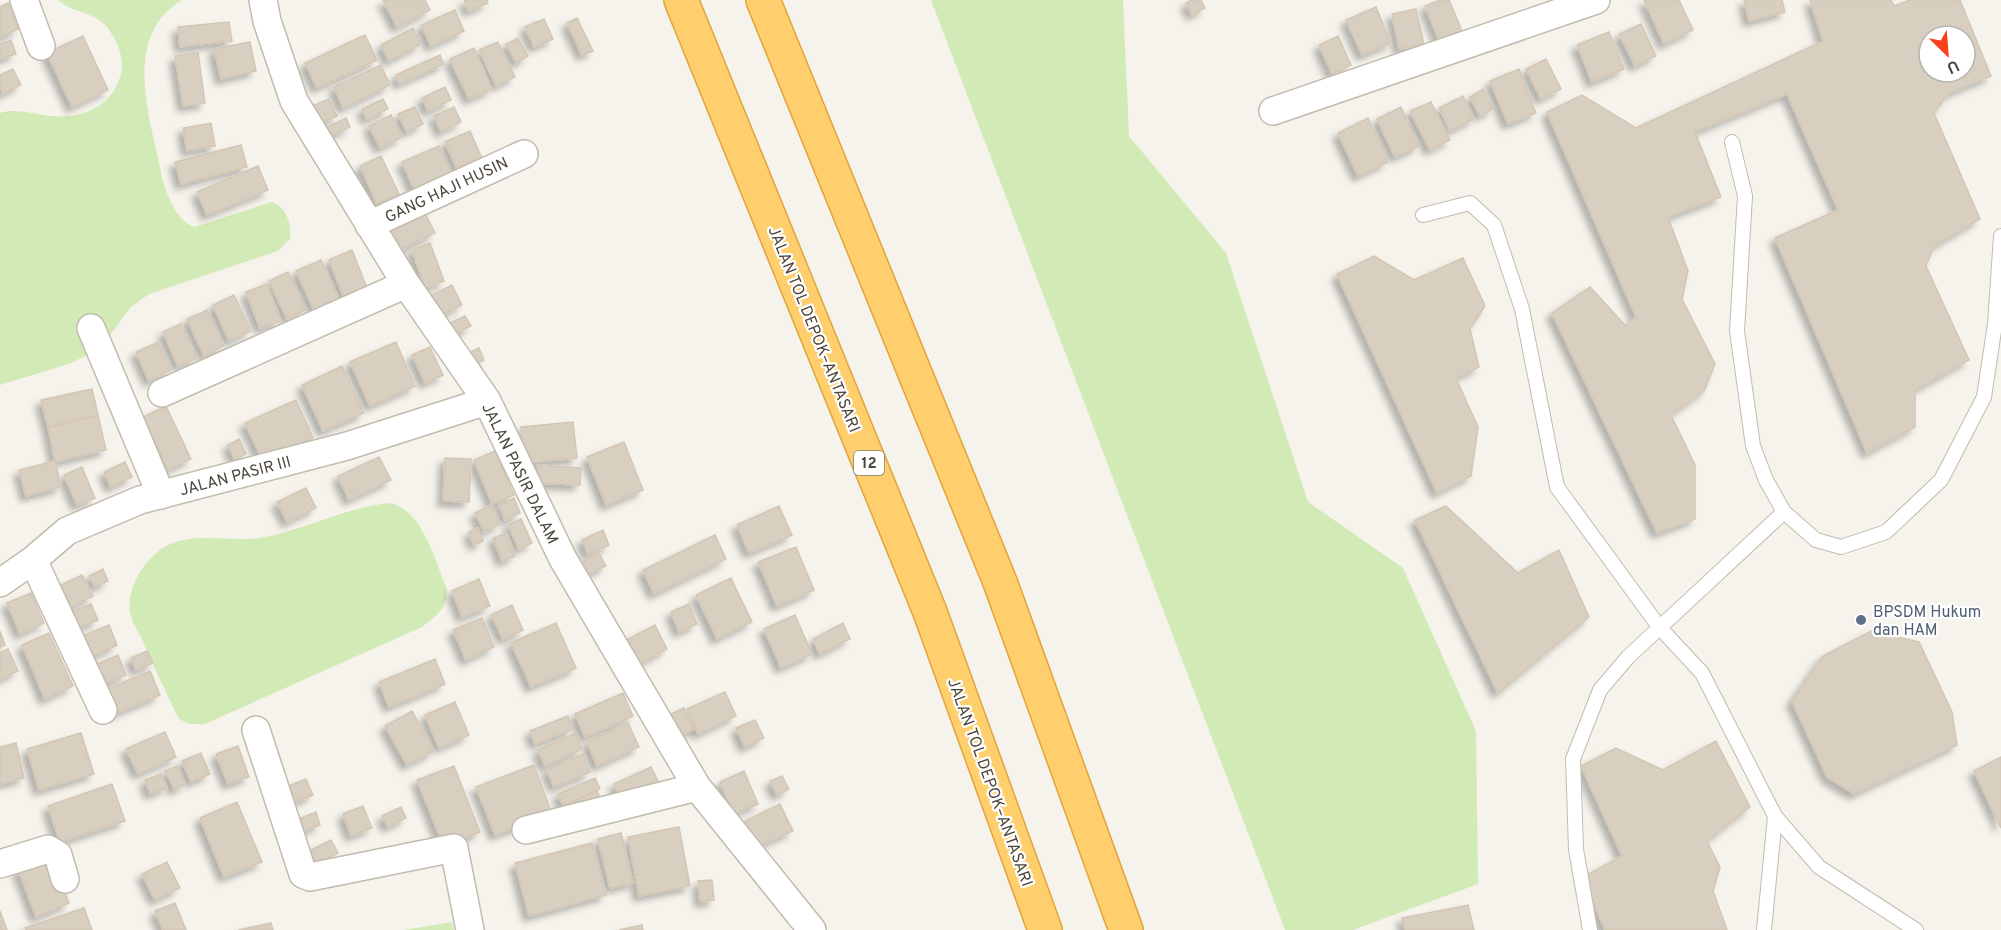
<svg xmlns="http://www.w3.org/2000/svg" width="2001" height="930" viewBox="0 0 2001 930" font-family="Overpass,sans-serif">
	<style>
		.green { fill: #d2eab5 }
		.building { fill: #d8cfc1; stroke: #d3c7b4; stroke-width: 1.5; fill-rule: evenodd; filter: url(#shadow) }
		.lines { fill: none; stroke-linecap: round; stroke-linejoin: round }
		.lane-casing { stroke: #c2bbae; stroke-width: 16 }
		.street-casing { stroke: #c2bbae; stroke-width: 30 }
		.highway-casing { stroke: #e0a43c; stroke-width: 36 }
		.lane { stroke: #fff; stroke-width: 14 }
		.street { stroke: #fff; stroke-width: 27 }
		.highway { stroke: #ffcf6e; stroke-width: 33 }
		.service-dot { fill: #5c6f8a; stroke: #fff; stroke-width: 2 }
		.labels { text-anchor: middle; stroke-width: 4.5; stroke-linejoin: round; paint-order: stroke }
		.shield { fill: #fff; stroke: #817c74; stroke-width: 1.5 }
		.shield-label { font-size: 15px; font-weight: bold; fill: #4b4439 }
		.street-label { font-size: 16px; fill: #4b4439; stroke: #fff }
		.service-label { font-size: 16px; fill: #4e5e75; stroke: #fff; text-anchor: start }
	</style>
	<defs>
		<filter id="shadow"><feDropShadow dx="-5.5" dy="5.5" stdDeviation="3" flood-color="#0004"/></filter>
	</defs>
	<rect width="100%" height="100%" fill="#f6f3ec"/>
	<path class="green" d="M58,0h124c-63,37 -30,124 -19,181 5,16 14,41 32,46l76,-25c15,4 21,21 19,37l-12,12 -129,43 -18,13 -24,32 -14,13 -24,12 -69,21v-272c17,-5 33,1 50,3 30,3 61,-8 70,-39 6,-17 -3,-38 -14,-51 -12,-14 -35,-14 -48,-26z
		M931,0h192l6,136 97,117 82,249 95,66 73,163 2,153 -125,46h-68z
		M390,503c33,7 45,58 57,86 1,18 -11,28 -25,38l-217,97h-16l-10,-5c-14,-27 -26,-55 -38,-82 -4,-7 -10,-17 -11,-25 -4,-26 19,-61 43,-69 27,-10 58,-1 86,-5 45,-7 86,-31 131,-35z
		M452,922l2,8h-50z"/>
	<path class="building" d="M383,0h42l5,10 -33,17z
		M464,0h23l1,3 -19,8z
		M1192,0h9l4,8 -13,7 -6,-12z
		M1440,0h9l13,31 -23,9 -14,-34z
		M1644,0h35l14,30 -29,14z
		M1744,0h38l3,12 -36,9z
		M1810,0h81l3,6 16,-6h50l31,76 -42,17 -15,20 46,106 -46,27 -8,20 43,94 -54,30v37l-48,26 -92,-215 63,-28 -51,-116 -92,38 26,65 -53,20 20,54 -6,28 33,65 -11,27 -33,24 24,50v54l-38,14 -105,-220 38,-26 36,39 10,-9 -89,-205 35,-17 54,33 187,-87zM1929,36h36v36h-36z
		M8,3l10,26 -18,8v-30z
		M1376,7l15,36 -29,12 -16,-35z
		M1416,9l8,35 -25,5 -7,-35z
		M455,10l9,21 -33,15 -10,-21z
		M577,18l16,33 -11,4 -15,-32z
		M544,19l9,20 -19,8 -9,-20z
		M229,22l3,19 -52,6 -2,-20z
		M1641,24l15,32 -21,10 -16,-32z
		M413,28l8,16 -32,17 -8,-16z
		M1609,32l15,37 -32,13 -15,-37z
		M365,35l12,25 -60,28 -12,-25z
		M83,36l25,54 -36,17 -25,-54z
		M1338,36l13,29 -19,9 -13,-29z
		M518,38l10,18 -12,7 -10,-19z
		M11,40l5,14 -16,5v-15z
		M250,42l6,29 -35,8 -7,-30z
		M498,42l17,35 -19,9 -17,-36z
		M474,48l18,41 -23,10 -19,-40z
		M198,52l7,51 -22,3 -8,-50z
		M440,55l4,9 -45,20 -3,-9z
		M1546,59l15,30 -20,10 -15,-30z
		M381,65l9,20 -47,23 -9,-21z
		M13,69l8,16 -19,9 -2,-19z
		M1519,69l17,44 -28,11 -18,-43z
		M445,87l6,13 -23,11 -6,-13z
		M1483,89l10,20 -13,7 -10,-19z
		M1463,96l11,23 -24,12 -11,-23z
		M329,99l8,17 -26,11 -8,-17z
		M383,99l5,10 -21,10 -5,-10z
		M1431,102l19,38 -20,10 -20,-39z
		M415,107l8,17 -16,8 -9,-18z
		M454,107l7,15 -20,10 -7,-16z
		M1401,107l18,39 -24,11 -18,-38z
		M391,115l11,22 -22,11 -11,-22z
		M346,118l4,9 -29,14 -4,-9z
		M1368,118l20,44 -30,14 -20,-43z
		M211,123l4,23 -28,5 -4,-23z
		M470,131l14,32 -25,11 -14,-32z
		M241,145l6,22 -66,17 -6,-22z
		M439,146l15,33 -37,17 -15,-34z
		M381,156l18,38 -22,10 -17,-38z
		M258,166l10,24 -61,25 -10,-23z
		M425,213l10,20 -37,18 -10,-20z
		M430,243l14,38 -19,7 -13,-38z
		M352,250l15,38 -23,10 -15,-38z
		M1374,256l40,24 49,-22 22,48 -15,23 9,38 -23,11 22,49 -7,49 -34,17 -100,-219z
		M321,260l18,39 -25,11 -18,-39z
		M288,272l18,38 -19,9 -18,-38z
		M267,284l14,37 -21,7 -14,-36z
		M452,285l10,20 -22,11 -10,-20z
		M234,295l17,36 -22,10 -16,-36z
		M207,310l17,36 -20,10 -17,-37z
		M465,316l6,10 -18,9 -5,-11z
		M181,324l16,34 -19,8 -15,-34z
		M158,342l13,28 -22,11 -13,-29z
		M396,342l19,44 -45,20 -20,-44z
		M430,347l13,28 -18,8 -13,-28z
		M479,348l5,12 -15,7 -5,-12z
		M342,366l22,47 -41,18 -21,-46z
		M92,389l6,26 -50,12 -7,-27z
		M296,400l17,38 -50,23 -18,-38z
		M166,406l25,53 -23,11 -25,-53z
		M98,415l8,35 -51,12 -7,-35z
		M573,422l4,36 -53,5 -3,-36z
		M239,439l7,15 -11,6 -7,-15z
		M624,442l19,48 -37,15 -19,-48z
		M495,451l19,44 -22,9 -18,-44z
		M379,457l12,23 -42,20 -11,-24z
		M445,458l26,1 -2,43 -26,-1z
		M55,461l6,26 -35,9 -7,-26z
		M125,462l7,15 -21,10 -7,-15z
		M537,465l44,3 -1,17 -44,-2z
		M82,467l13,31 -18,7 -13,-30z
		M306,488l10,20 -29,14 -10,-20z
		M514,498l6,15 -15,7 -6,-15z
		M491,505l9,19 -16,8 -9,-19z
		M779,506l13,29 -43,18 -12,-28z
		M1446,506l72,67 41,-23 30,67 -91,76 -83,-173z
		M521,519l11,24 -13,6 -11,-24z
		M478,528l5,13 -9,4 -5,-13z
		M603,530l6,15 -21,9 -6,-14z
		M507,533l8,23 -13,5 -9,-23z
		M715,535l11,24 -72,35 -11,-24z
		M796,547l18,43 -37,16 -19,-44z
		M599,553l7,13 -25,12 -6,-13z
		M103,569l5,12 -13,6 -6,-11z
		M82,575l11,21 -24,12 -10,-22z
		M731,578l21,44 -35,17 -21,-44z
		M479,579l11,27 -28,11 -10,-26z
		M31,593l13,30 -24,11 -13,-31z
		M91,604l7,16 -22,9 -7,-16z
		M689,604l8,20 -18,8 -8,-20z
		M512,605l11,25 -20,9 -12,-24z
		M795,615l17,39 -31,14 -17,-39z
		M482,618l12,29 -28,13 -13,-30z
		M556,623l20,45 -45,19 -20,-44z
		M843,623l7,16 -30,15 -7,-15z
		M109,625l8,20 -28,13 -9,-21z
		M655,625l12,24 -35,19 -13,-24z
		M0,631l5,14 -5,2z
		M1871,631l48,11 33,70 5,33 -103,49 -27,-17 -35,-76 31,-45z
		M49,633l24,53 -28,13 -23,-54z
		M8,649l10,22 -18,9v-27z
		M147,651l6,12 -17,7 -5,-12z
		M118,655l8,20 -29,13 -8,-20z
		M435,659l10,25 -56,23 -10,-25z
		M150,671l10,24 -46,19 -10,-23z
		M725,692l11,24 -38,18 -11,-25z
		M623,693l10,23 -48,21 -10,-23z
		M455,702l14,33 -30,13 -14,-33z
		M684,708l10,21 -20,10 -10,-22z
		M412,711l22,40 -27,14 -22,-39z
		M568,716l5,13 -38,15 -5,-13z
		M755,720l9,18 -19,9 -9,-19z
		M628,723l11,24 -42,19 -10,-24z
		M165,732l11,25 -38,17 -12,-25z
		M81,733l13,41 -55,16 -12,-41z
		M576,733l6,16 -37,17 -7,-16z
		M1716,741l34,66 -43,34 13,26 -7,24 14,39h-122l-22,-53 39,-21 -41,-90 35,-18 47,22z
		M16,743l8,35 -24,6v-37z
		M238,746l11,31 -21,7 -12,-30z
		M201,753l9,21 -19,8 -9,-21z
		M583,754l7,18 -36,15 -7,-17z
		M2001,757v71l-27,-57z
		M534,765l18,49 -57,21 -19,-48z
		M177,766l8,18 -10,6 -10,-19z
		M454,766l26,66 -36,15 -27,-67z
		M651,767l9,18 -38,17 -8,-18z
		M744,771l14,33 -24,10 -14,-32z
		M161,774l6,14 -17,6 -5,-14z
		M782,776l7,13 -12,6 -7,-14z
		M595,778l5,11 -37,17 -5,-12z
		M306,779l7,16 -27,11 -7,-16z
		M112,784l13,37 -65,21 -12,-36z
		M597,791l6,14 -28,12 -6,-13z
		M237,802l25,60 -38,15 -24,-59z
		M780,804l13,27 -36,16 -12,-26z
		M363,806l9,22 -21,8 -8,-22z
		M401,807l5,11 -18,9 -6,-11z
		M316,812l4,13 -21,8 -5,-12z
		M679,827l11,59 -51,10 -11,-59z
		M621,833l12,50 -23,5 -12,-49z
		M331,840l7,13 -25,13 -8,-13z
		M592,843l14,52 -77,21 -14,-53z
		M51,857l18,46 -33,14 -18,-48z
		M167,862l13,26 -25,12 -13,-26z
		M712,880l2,20 -14,2 -2,-21z
		M175,903l11,27h-23l-8,-19z
		M1468,905l6,25h-69l-3,-12z
		M84,908l8,22h-66l-1,-2z
		M0,911l7,19h-7z
		M271,923l2,7h-35z
		M642,925l1,5h-24z"/>
	<g class="lines">
		<g class="lane-casing">
			<path id="lane" d="M1732,142l13,54 -8,135 16,115 13,34 18,32 32,28 25,7 45,-15 55,-52 43,-83 11,-73 6,-88
				M1423,215l47,-12 24,22 28,84 35,178 103,141 42,45 73,143 44,51 97,63
				M1590,930l-14,-81 -3,-90 27,-69 28,-33 156,-145
				M1764,930l11,-114"/>
		</g>
		<g class="street-casing">
			<path id="street" d="M24,0l17,46
				M263,0l4,21 27,80 112,183 81,117 76,158 134,228 115,143
				M1273,111l323,-111
				M369,225l155,-71
				M91,328l70,167
				M162,393l244,-109
				M33,560l70,150
				M0,583l33,-23 34,-29 73,-31 207,-54 140,-45
				M256,730l47,144 7,3 144,-29 16,82
				M526,830l171,-43
				M0,864l48,-15 10,6 7,24"/>
		</g>
		<g class="highway-casing">
			<path id="highway" d="M681,0l249,612 115,318
				M763,0l237,582 126,348"/>
		</g>
		<use href="#lane" class="lane"/>
		<use href="#street" class="street"/>
		<use href="#highway" class="highway"/>
	</g>
	<circle class="service-dot" cx="1861" cy="620" r="6"/>
	<g class="labels">
		<rect class="shield" x="854" y="451" width="30" height="24" rx="4.5"/>
		<g class="shield-label">
			<text x="869" y="468">12</text>
		</g>
		<g class="street-label">
			<text transform="translate(446 189) rotate(-25)" y="6">GANG HAJI HUSIN</text>
			<text transform="translate(815 329) rotate(68)" y="6">JALAN TOL DEPOK–ANTASARI</text>
			<text transform="translate(521 473) rotate(64)" y="6">JALAN PASIR DALAM</text>
			<text transform="translate(235 475) rotate(-15)" y="6">JALAN PASIR III</text>
			<text transform="translate(991 782) rotate(70)" y="6">JALAN TOL DEPOK–ANTASARI</text>
		</g>
		<g class="service-label">
			<text x="1873" y="617">BPSDM Hukum<tspan x="1873" dy="18">dan HAM</tspan></text>
		</g>
	</g>
	<g transform="translate(1947 54) rotate(155)"><circle r="28" fill="#ffffff" stroke="#b7b4b0" stroke-width="1.5"/>
	<path d="M0-4.5L10 22L0 15L-10 22Z" fill="#fc3f1d"/>
	<text y="-9" font-size="16" font-weight="bold" text-anchor="middle" fill="#4b4439">U</text>
	</g>
</svg>
